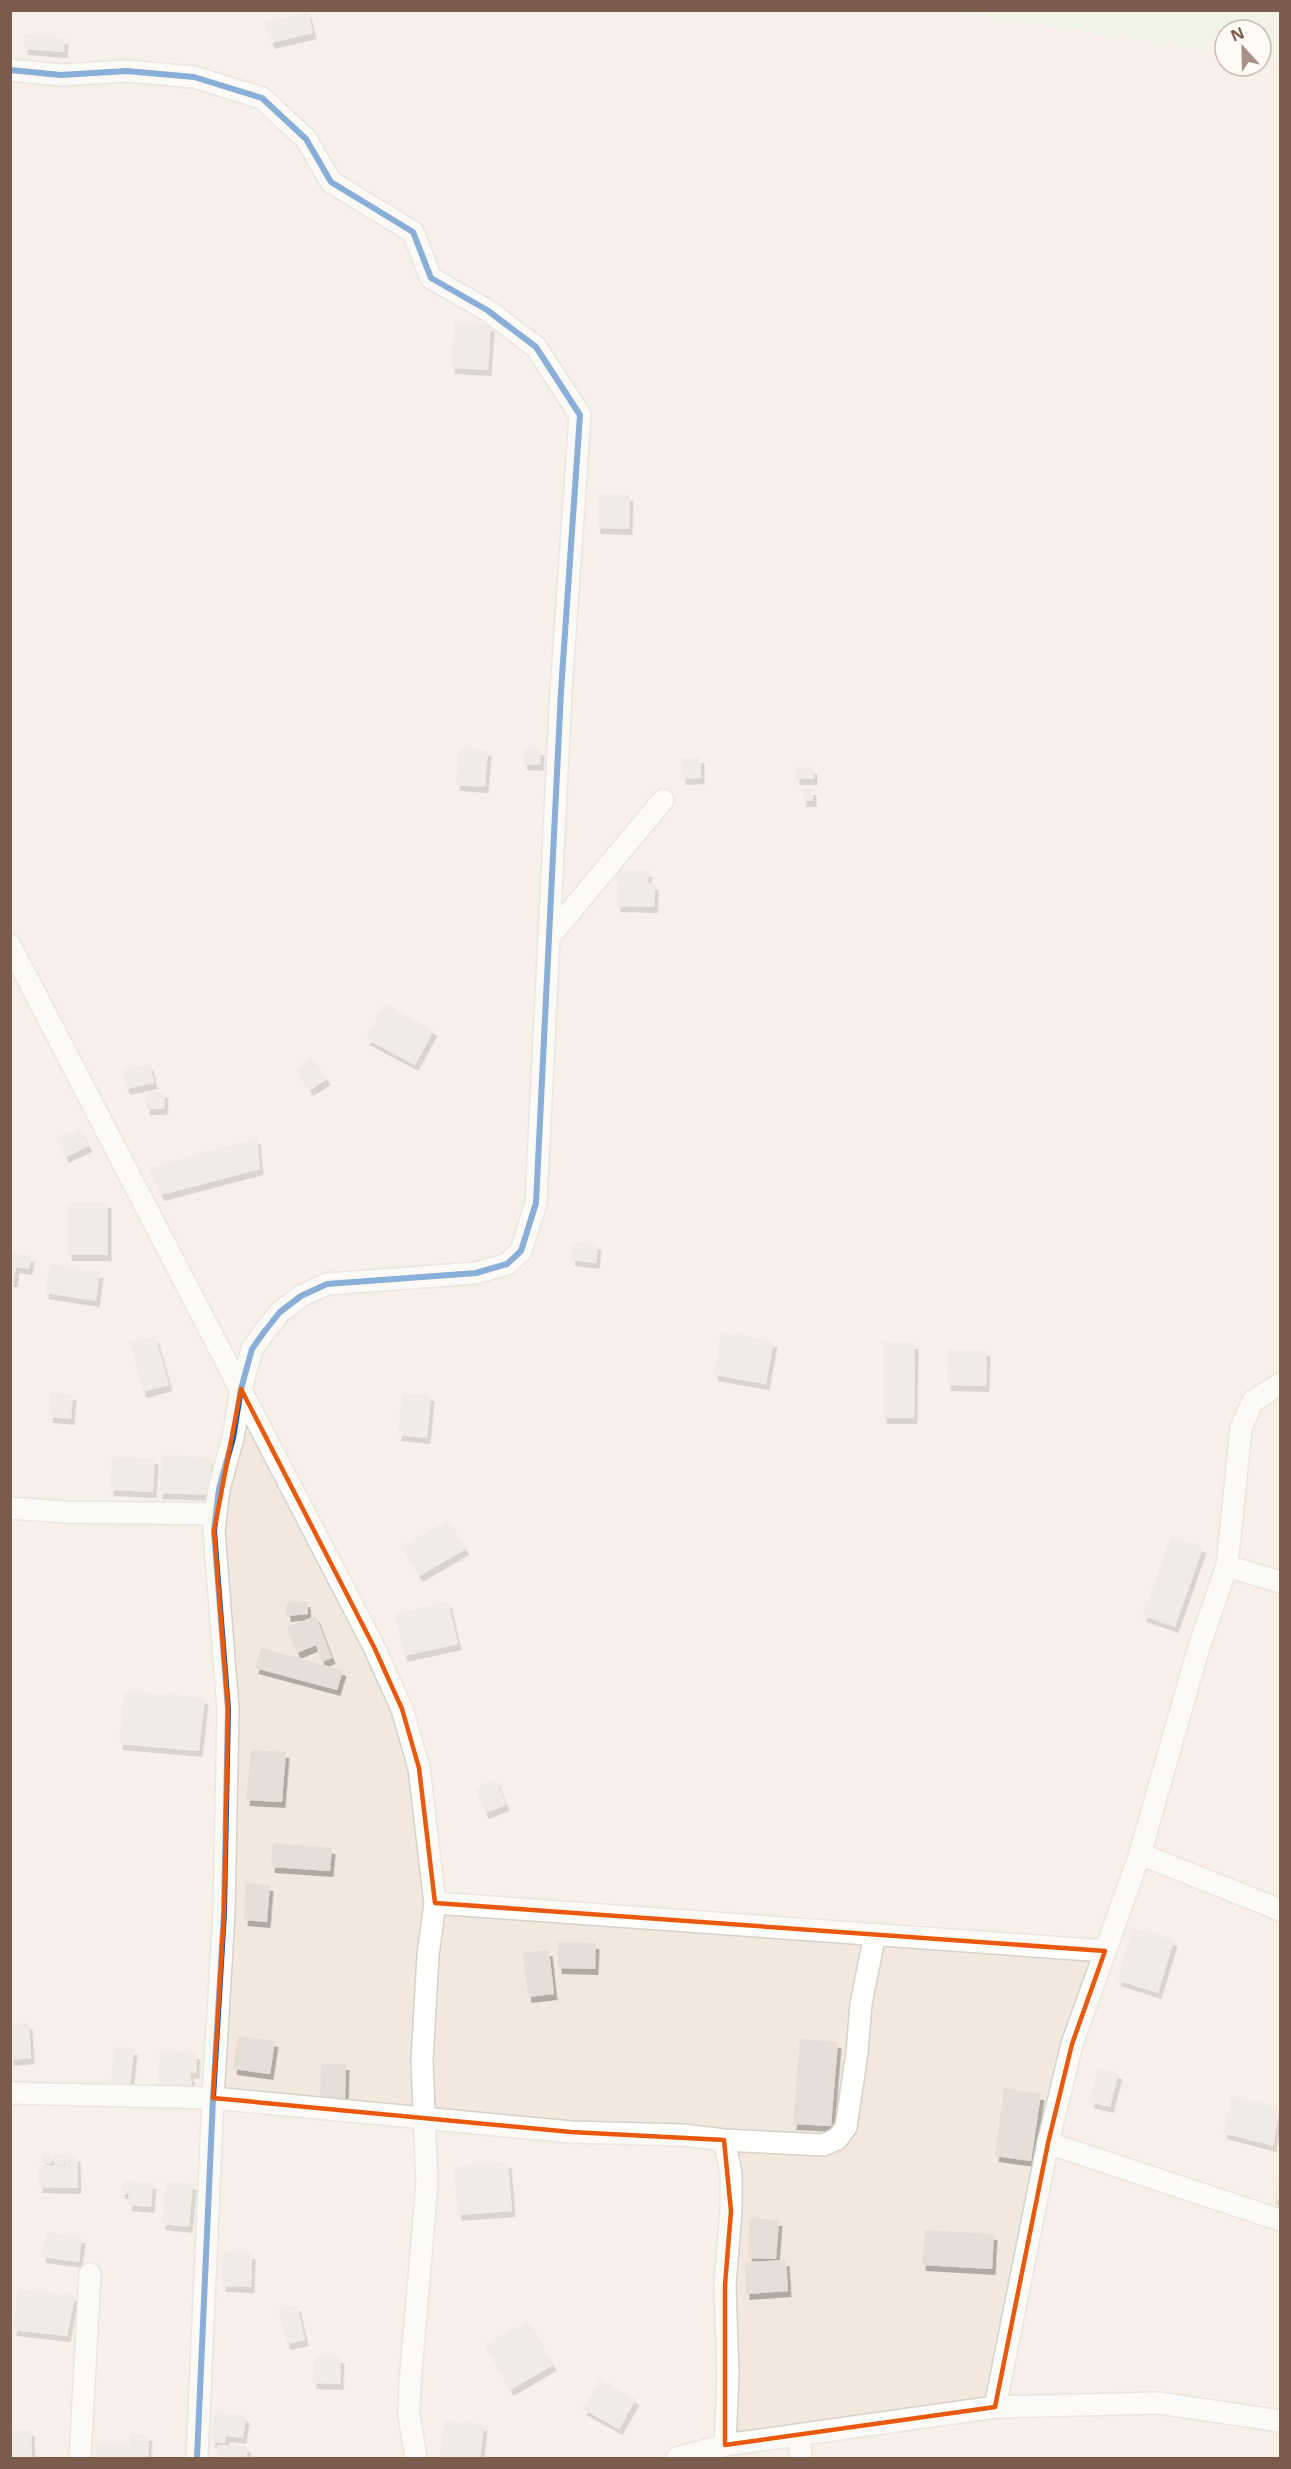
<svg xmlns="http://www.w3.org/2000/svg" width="1291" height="2469" viewBox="0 0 1291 2469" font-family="'Noto Sans',sans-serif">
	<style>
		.residential { fill: #f2e8de }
		.green { fill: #e7f0db }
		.building { fill: #e6ded7; filter: url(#shadow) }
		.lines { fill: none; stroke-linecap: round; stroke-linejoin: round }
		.minor-casing { stroke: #d7d1cb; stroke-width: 24 }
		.minor { stroke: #fefefd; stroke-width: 21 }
		.cycleway-casing { stroke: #fffaf3; stroke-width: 10 }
		.cycleway { stroke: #0057b8; stroke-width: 6 }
		.marked { fill: none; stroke: #e8590c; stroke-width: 4.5; stroke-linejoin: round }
	</style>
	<defs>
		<filter id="shadow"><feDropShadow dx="3.5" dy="6" stdDeviation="0" flood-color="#0004"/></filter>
	</defs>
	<rect width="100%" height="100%" fill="#f9f5f0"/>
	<path class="residential" d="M11,11h942l272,42v13h36v-8l19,4v2396h-1269z"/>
	<path class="green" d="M953,11h327v51l-19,-4v-28h-36v23z"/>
	<path class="building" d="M308,12l5,21 -42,10 -6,-20z
		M25,34l40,4 -1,14 -40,-3z
		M454,323l37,2 -3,45 -37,-2z
		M598,494l32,1 -1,34 -32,-1z
		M459,748l29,2 -3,37 -29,-2z
		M524,748l17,1 -1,16 -17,-1z
		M701,757v21l-19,1 -1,-21z
		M796,767l18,1v11h-18z
		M803,789h10v12h-10z
		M618,870l31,1 -1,12 7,1 -1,23 -37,-1z
		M385,1004l49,26 -19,35 -49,-26z
		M312,1058l15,21 -17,11 -14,-21z
		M150,1064l4,19 -28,6 -4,-19z
		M146,1091l19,1 -1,17h-18z
		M80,1128l9,18 -24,11 -8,-18z
		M257,1138l3,31 -99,26 -13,-27z
		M68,1202h40v53h-40z
		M573,1242l25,2 -2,19 -25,-3z
		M10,1253l21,3 -2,13 -13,-2 -2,14h-4z
		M50,1264l50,8 -4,29 -51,-8z
		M722,1332l52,9 -8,43 -52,-9z
		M155,1336l14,49 -26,7 -13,-49z
		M883,1342l32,1 -1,75h-31z
		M948,1349l39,1 -1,36 -39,-1z
		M51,1393l22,1 -2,25 -22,-2z
		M402,1393l29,2 -4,43 -29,-3z
		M162,1455l50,3 -3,37 -50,-2z
		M112,1457l43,1 -2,34 -43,-2z
		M448,1520l18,29 -47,27 -17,-29z
		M1171,1536l32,11 -28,80 -32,-11z
		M307,1601l1,13 -21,2 -1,-13z
		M448,1601l10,43 -54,12 -10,-42z
		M316,1616l16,42 -10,4 -6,-17 -19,8 -10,-26z
		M261,1648l82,22 -6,20 -82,-22z
		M124,1691l81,7 -6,53 -80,-7z
		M251,1750l35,2 -4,50 -36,-2z
		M496,1780l10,25 -21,8 -10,-25z
		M273,1843l59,5 -2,23 -59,-4z
		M246,1883l24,2 -3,37 -23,-2z
		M1133,1928l41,12 -16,53 -41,-13z
		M558,1942l38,1 -1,26 -37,-1z
		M549,1950l5,44 -26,3 -5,-44z
		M29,2023l2,35 -21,2v-36z
		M238,2036l37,5 -5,33 -37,-5z
		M800,2039l38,3 -7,84 -38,-2z
		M114,2047l20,2 -4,38 -19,-2z
		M160,2051l37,2 -1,20 -6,-1 3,19 -36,-2z
		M321,2064h25l-1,35h-25z
		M1098,2068l21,5 -9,34 -20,-5z
		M1004,2088l37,6 -10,67 -36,-5z
		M1232,2096l48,12 -7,38 -50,-13z
		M42,2154l10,1 -1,9 -9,-1z
		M54,2154l11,1 -1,10 -10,-1z
		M66,2156h11l1,32 -39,-1v-22l26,1z
		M508,2162l4,49 -54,4 -4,-49z
		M1280,2176v25l-8,-3z
		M123,2180l30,3 -2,24 -23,-2 1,-11 -8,-1z
		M166,2181l27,3 -4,43 -27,-3z
		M750,2218l29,2 -3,39 -28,-1z
		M925,2230l69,4 -2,35 -70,-4z
		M46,2232l36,5 -3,25 -37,-5z
		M224,2252l28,1 -1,34 -29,-1z
		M786,2260l2,31 -42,3 -1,-32z
		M18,2289l57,7 -8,40 -54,-6z
		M297,2305l8,35 -18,4 -9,-35z
		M528,2321l25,44 -43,25 -25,-45z
		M315,2355l26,2 -1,27 -27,-1z
		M600,2379l36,20 -17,30 -36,-20z
		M215,2412l31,4 -3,22 -17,-2 -1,7 -14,-1z
		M445,2420l39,5 -4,33 -40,-1z
		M31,2430l1,28h-20l-2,-27z
		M130,2434l19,1 -1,23h-54l1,-14 35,1z
		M218,2445l29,1v12h-30z"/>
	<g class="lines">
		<g class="minor-casing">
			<path id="minor" d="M10,70l51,5 66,-4 67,6 68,21 44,41 25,43 82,50 18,46 56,32 49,37 44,68 -19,276 -25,512 -15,48 -14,13 -31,9 -149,11 -26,12 -21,16 -16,20 -12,17 -11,40 -8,49 -14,51 -5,42 14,178 -4,204 -11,185 -16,360
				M550,936l113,-136
				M10,945l364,702 28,62 17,59 16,135 -7,52 -6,106 5,123 -17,199 -1,32 7,43
				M10,1508l55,4 151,2
				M1227,1566l53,16
				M1140,1854l140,56
				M435,1903l670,48
				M10,2093l203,5 358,34 112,3 41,5 99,5 14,-6 9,-12 11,-74 4,-49 14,-70
				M724,2140l7,33v38l-6,74 3,89 -3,71
				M1048,2143l232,77
				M995,2407l53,-264 24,-99 68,-190 59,-207 28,-81 14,-138 12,-27 27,-17
				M799,2435l2,23
				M80,2458l10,-184
				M677,2458l48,-13 270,-38 164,-4 121,18"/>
		</g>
		<use href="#minor" class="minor"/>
		<g class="cycleway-casing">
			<path id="cycleway" d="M10,70l51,5 66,-4 67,6 68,21 44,41 25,43 82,50 18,46 56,32 49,37 44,68 -19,276 -25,512 -15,48 -14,13 -31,9 -149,11 -26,12 -21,16 -16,20 -12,17 -11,40 -8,49 -14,51 -5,42 14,178 -4,204 -11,185 -16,360"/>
		</g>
		<use href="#cycleway" class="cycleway"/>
	</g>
	<path d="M0 0H1291V2469H0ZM241,1389l133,258 28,62 17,59 16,135 670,48 -33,93 -24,99 -53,264 -270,38v-160l6,-74 -7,-71 -153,-8 -358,-34 11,-185 4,-204 -14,-178z" fill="#f9f5f0" fill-opacity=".55" fill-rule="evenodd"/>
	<path class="marked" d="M241,1389l133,258 28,62 17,59 16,135 670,48 -33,93 -24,99 -53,264 -270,38v-160l6,-74 -7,-71 -153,-8 -358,-34 11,-185 4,-204 -14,-178z"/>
	<rect width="1291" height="2469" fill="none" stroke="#7a5c4d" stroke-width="24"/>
	<g transform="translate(1243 48) rotate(338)"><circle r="28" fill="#fffaf3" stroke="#cabbb1" stroke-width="1.5"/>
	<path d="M0-4.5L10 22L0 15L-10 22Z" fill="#a69286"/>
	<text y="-9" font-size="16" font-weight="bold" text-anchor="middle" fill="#7a5c4d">N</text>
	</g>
</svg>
